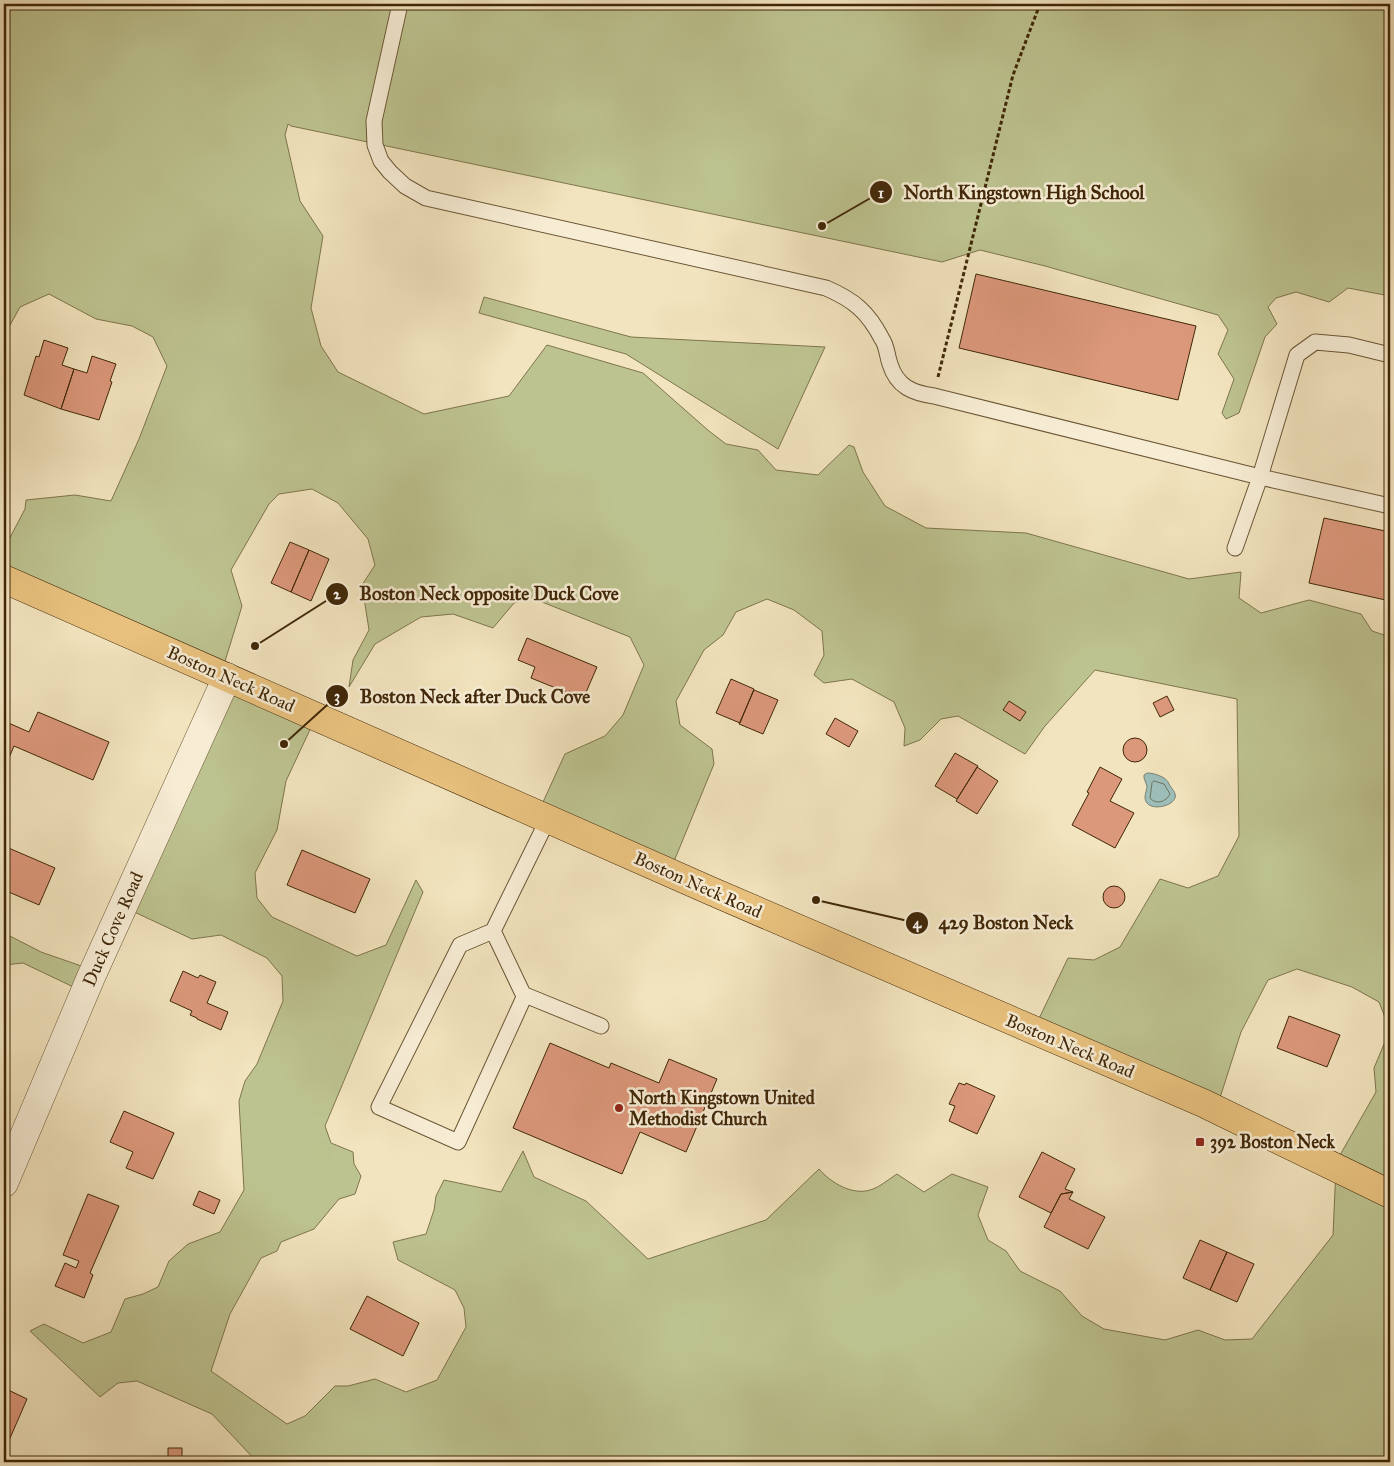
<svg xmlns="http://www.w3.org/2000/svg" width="1394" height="1466" viewBox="0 0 1394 1466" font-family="'IM FELL Great Primer',serif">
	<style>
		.green { fill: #bdc390; stroke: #7e754c }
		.water { fill: #9dbdb8; stroke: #788172 }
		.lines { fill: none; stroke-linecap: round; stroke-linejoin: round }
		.shore { stroke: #6e7260; stroke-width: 1 }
		.building { fill: #dc987b; stroke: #402708 }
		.service-casing { stroke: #6c5636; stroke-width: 17 }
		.minor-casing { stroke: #6c5636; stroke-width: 29 }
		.primary-casing { stroke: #402708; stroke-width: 29 }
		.path { stroke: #402708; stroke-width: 3; stroke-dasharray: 4 2.5; stroke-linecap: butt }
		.service { stroke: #f7edd5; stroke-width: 15 }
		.minor { stroke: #f7edd5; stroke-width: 28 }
		.primary { stroke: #e9c27f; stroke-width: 28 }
		.poi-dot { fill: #8f2418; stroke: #f7edd5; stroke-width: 2 }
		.labels { text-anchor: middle; stroke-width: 5; stroke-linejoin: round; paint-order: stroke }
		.street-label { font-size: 18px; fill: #402708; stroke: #f7edd5 }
		.poi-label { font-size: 18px; font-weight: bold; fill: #402708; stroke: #f7edd5; text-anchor: start }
		.leader { fill: none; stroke: #402708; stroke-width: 2 }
		.callout-dot { fill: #402708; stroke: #f7edd5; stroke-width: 2 }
		.mark-label { font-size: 15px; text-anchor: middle; font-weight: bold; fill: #fff }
		.callout-label { font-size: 19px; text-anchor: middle; font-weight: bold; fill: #402708; stroke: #f7edd5; stroke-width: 5; stroke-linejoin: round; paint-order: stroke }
	</style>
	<rect width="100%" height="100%" fill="#f2e4be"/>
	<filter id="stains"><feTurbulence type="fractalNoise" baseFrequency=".004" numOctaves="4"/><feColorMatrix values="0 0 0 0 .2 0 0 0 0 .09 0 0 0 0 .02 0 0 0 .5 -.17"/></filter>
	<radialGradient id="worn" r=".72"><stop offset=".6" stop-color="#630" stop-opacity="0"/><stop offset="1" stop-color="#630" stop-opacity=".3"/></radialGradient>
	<path class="green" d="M4,4h1386v292l-42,-8 -19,14 -33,-10 -20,6 -8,9 9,17 -12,13 -26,76 -13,6 -4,-6 12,-34 -16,-25 10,-24 -10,-15 -173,-49 -65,-16 -38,12 -651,-136 -3,-2 -3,11 15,66 23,35 -12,72 10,38 17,26 86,42 85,-18 38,-51 96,28 66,58 17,13 32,6 18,20 42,5 31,-30 5,2 9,25 22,34 41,22 100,5 163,46 52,-7 -2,26 22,15 48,-13 52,14 11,17 18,6v825h-1133l-45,-48 -75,-33 -19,2 -18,14 -70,-66 14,-7 39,19 28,-11 14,-33 18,-5 15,-7 11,-26 19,-17 32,-12 24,-42 -5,-89 6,-20 12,-17 26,-63 -1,-25 -15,-18 -46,-23 -29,4 -62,-29 95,-222 90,31 -29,62 -9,49 -22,43 2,25 15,19 85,39 29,-11 30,-65 7,12 -98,234 6,17 22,9 1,12 7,12 -6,18 -16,5 -25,30 -33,13 -4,9 -16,7 -31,56 -19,57 76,53 18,-8 30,-30h13l27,-7 31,13 31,-12 29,-53 -2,-19 -9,-18 -57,-30 -5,-18 33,-8 8,-24 2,-14 8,-16 57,12 22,-41 11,26 52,24 62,58 118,-39 53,-51c12,14 35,28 54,20 8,-3 16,-10 24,-15l27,18 28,-18 36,13 -10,28 10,25 18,11 14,20 40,20 22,25 22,13 61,11 33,-10 27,10 27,-1 81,-104 3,-67 4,-13 36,-63 -2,-24 16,-38 -11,-28 -27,-15 -55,-18 -29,11 -27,52 -23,72 -183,-77 33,-69 26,2 26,-13 40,-68 28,9 30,-12 21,-40 -2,-137 -142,-29 -50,56 -20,28 -67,-38 -17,3 -21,21 -16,6 1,-18 -11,-26 -42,-23 -28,4 -10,-8 10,-20 -2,-24 -28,-21 -27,-11 -31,13 -13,23 -19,15 -28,51 4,24 32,24 2,15 -44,107 -132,-58 27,-59 40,-18 18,-21 21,-50 -14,-28 -98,-39 -18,5 -21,25 -40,-14 -32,3 -46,27 -26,43 4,-27 16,-30 -7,-45 13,-20 -7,-26 -30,-36 -26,-14 -33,5 -10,10 -38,66 11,36 -20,65 -218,-92v-30l21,-40 1,-9 49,-5 36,6 28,-62 28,-73 -14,-29 -21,-11 -36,-7 -47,-25 -29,13 -11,20 -5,2z
		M484,297l147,40 194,10 -47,102 -152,-95 -147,-41z
		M4,933l37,19 49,17 -6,23 -61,-29 -19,2z"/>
	<path class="water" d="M1147,773c7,0 20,4 22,11 2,4 8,9 6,14 -4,10 -30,14 -30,-1 0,-3 2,-8 2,-11l-3,-8v-3z"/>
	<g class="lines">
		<path class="shore" d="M1154,781l10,3 6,10c-4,8 -14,11 -20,4l2,-15z"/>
	</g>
	<path class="building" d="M976,274l220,52 -18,74 -219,-52z
		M44,340l24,8 -6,17 12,4 -13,40 -37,-14 12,-39 3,1z
		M92,356l24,8 -6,17 2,1 -13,38 -38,-11 13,-40 13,4z
		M1324,518l66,14v69l-81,-18z
		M290,542l19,8 -18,42 -20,-9z
		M309,550l20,9 -18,42 -20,-9z
		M527,638l70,29 -13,30 -15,-6 -1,2 -37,-15 4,-11 -17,-7z
		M731,679l23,10 -14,34 -24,-10z
		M754,690l24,10 -15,34 -24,-10z
		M1167,696l7,14 -14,7 -7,-14z
		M1009,701l17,11 -6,9 -17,-11z
		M38,712l71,30 -16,38 -79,-34 -10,24v-49l25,11z
		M835,718l23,13 -9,16 -23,-13z
		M1123 750a12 12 0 1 1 24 0a12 12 0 1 1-24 0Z
		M955,753l23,13 -21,33 -22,-13z
		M977,767l21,14 -21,33 -21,-13z
		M1100,767l22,12 -12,22 24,12 -19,35 -43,-23 17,-32 -2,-1z
		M4,846l51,22 -16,37 -35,-15z
		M302,850l68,29 -15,34 -68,-28z
		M1103 897a11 11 0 1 1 22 0a11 11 0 1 1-22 0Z
		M183,971l15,7 2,-3 16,7 -9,21 21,9 -7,18 -24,-11v-1l-7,-3 2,-4 -22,-10z
		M1289,1016l51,19 -13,32 -50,-19z
		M550,1043l59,25 2,-5 48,20 10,-24 48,20 -31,73 -46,-20 -18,42 -109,-46z
		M959,1083l6,2 1,-2 29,13 -18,38 -28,-13 6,-15 -6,-2z
		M124,1111l50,22 -21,46 -27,-11 7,-16 -23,-10z
		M1042,1152l33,17 -10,20 8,3 -12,2 -10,19 -32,-16z
		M199,1191l21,9 -6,14 -21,-9z
		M1073,1192l-4,7 36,18 -17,32 -44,-22 17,-33z
		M88,1194l31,12 -29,67 3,2 -9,23 -29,-12 10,-23 11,5 3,-7 -16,-6z
		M1200,1240l27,12 -17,38 -27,-12z
		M1227,1252l27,12 -17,38 -27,-12z
		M367,1296l52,27 -16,33 -53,-27z
		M4,1388l23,11 -23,53z
		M168,1448h14v14h-14z"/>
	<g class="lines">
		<g class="service-casing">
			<path id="service" d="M400,4l-26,117 1,24 6,16 9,11 15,14 21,12 400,90c28,12 42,24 56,51 5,7 5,17 8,25 7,23 23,29 44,32l326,81 130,29
				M1235,548l25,-71 37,-122 18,-13 34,3 41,10
				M548,819l-55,112 -33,14 -81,162 79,35 67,-147 76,31
				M493,931l31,65"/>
		</g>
		<g class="minor-casing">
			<path id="minor" d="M4,1183l87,-206 136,-300"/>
		</g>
		<g class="primary-casing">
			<path id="primary" d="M4,579l707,312 492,212 187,91"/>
		</g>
		<path class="path" d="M938,377l75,-302 27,-71"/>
		<use href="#service" class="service"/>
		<use href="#minor" class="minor"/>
		<use href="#primary" class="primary"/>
	</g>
	<g class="poi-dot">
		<circle cx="619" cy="1108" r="5"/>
		<rect x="1195" y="1137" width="10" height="10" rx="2.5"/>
	</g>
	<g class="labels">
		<g class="street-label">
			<text transform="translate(231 679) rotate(24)" y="6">Boston Neck Road</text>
			<text transform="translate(698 885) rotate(24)" y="6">Boston Neck Road</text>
			<text transform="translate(113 929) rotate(-66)" y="6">Duck Cove Road</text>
			<text transform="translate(1070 1046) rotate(23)" y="6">Boston Neck Road</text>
		</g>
		<g class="poi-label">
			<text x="629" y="1104">North Kingstown United<tspan x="629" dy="21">Methodist Church</tspan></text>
			<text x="1210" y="1148">392 Boston Neck</text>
		</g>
	</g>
	<path class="leader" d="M822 226L881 192M255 646L337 594M284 744L337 696M816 900L917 923"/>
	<g class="callout-dot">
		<circle cx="822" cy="226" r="5"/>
		<circle cx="255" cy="646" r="5"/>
		<circle cx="284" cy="744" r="5"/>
		<circle cx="816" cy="900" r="5"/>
		<circle cx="881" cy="192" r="12"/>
		<circle cx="337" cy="594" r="12"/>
		<circle cx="337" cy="696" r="12"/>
		<circle cx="917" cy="923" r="12"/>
	</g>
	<g class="mark-label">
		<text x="881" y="198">1</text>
		<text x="337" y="599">2</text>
		<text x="337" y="701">3</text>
		<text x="917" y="928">4</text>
	</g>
	<g class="callout-label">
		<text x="1024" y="199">North Kingstown High School</text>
		<text x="489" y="600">Boston Neck opposite Duck Cove</text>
		<text x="475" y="703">Boston Neck after Duck Cove</text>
		<text x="1006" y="929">429 Boston Neck</text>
	</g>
	<rect width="1394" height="1466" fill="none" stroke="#f2e4be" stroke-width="20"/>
	<rect x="5" y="5" width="1384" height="1456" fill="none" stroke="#402708" stroke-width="2.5"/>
	<rect x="10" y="10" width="1374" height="1446" fill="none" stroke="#402708"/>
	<rect width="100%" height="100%" filter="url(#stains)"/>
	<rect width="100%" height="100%" fill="url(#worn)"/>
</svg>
